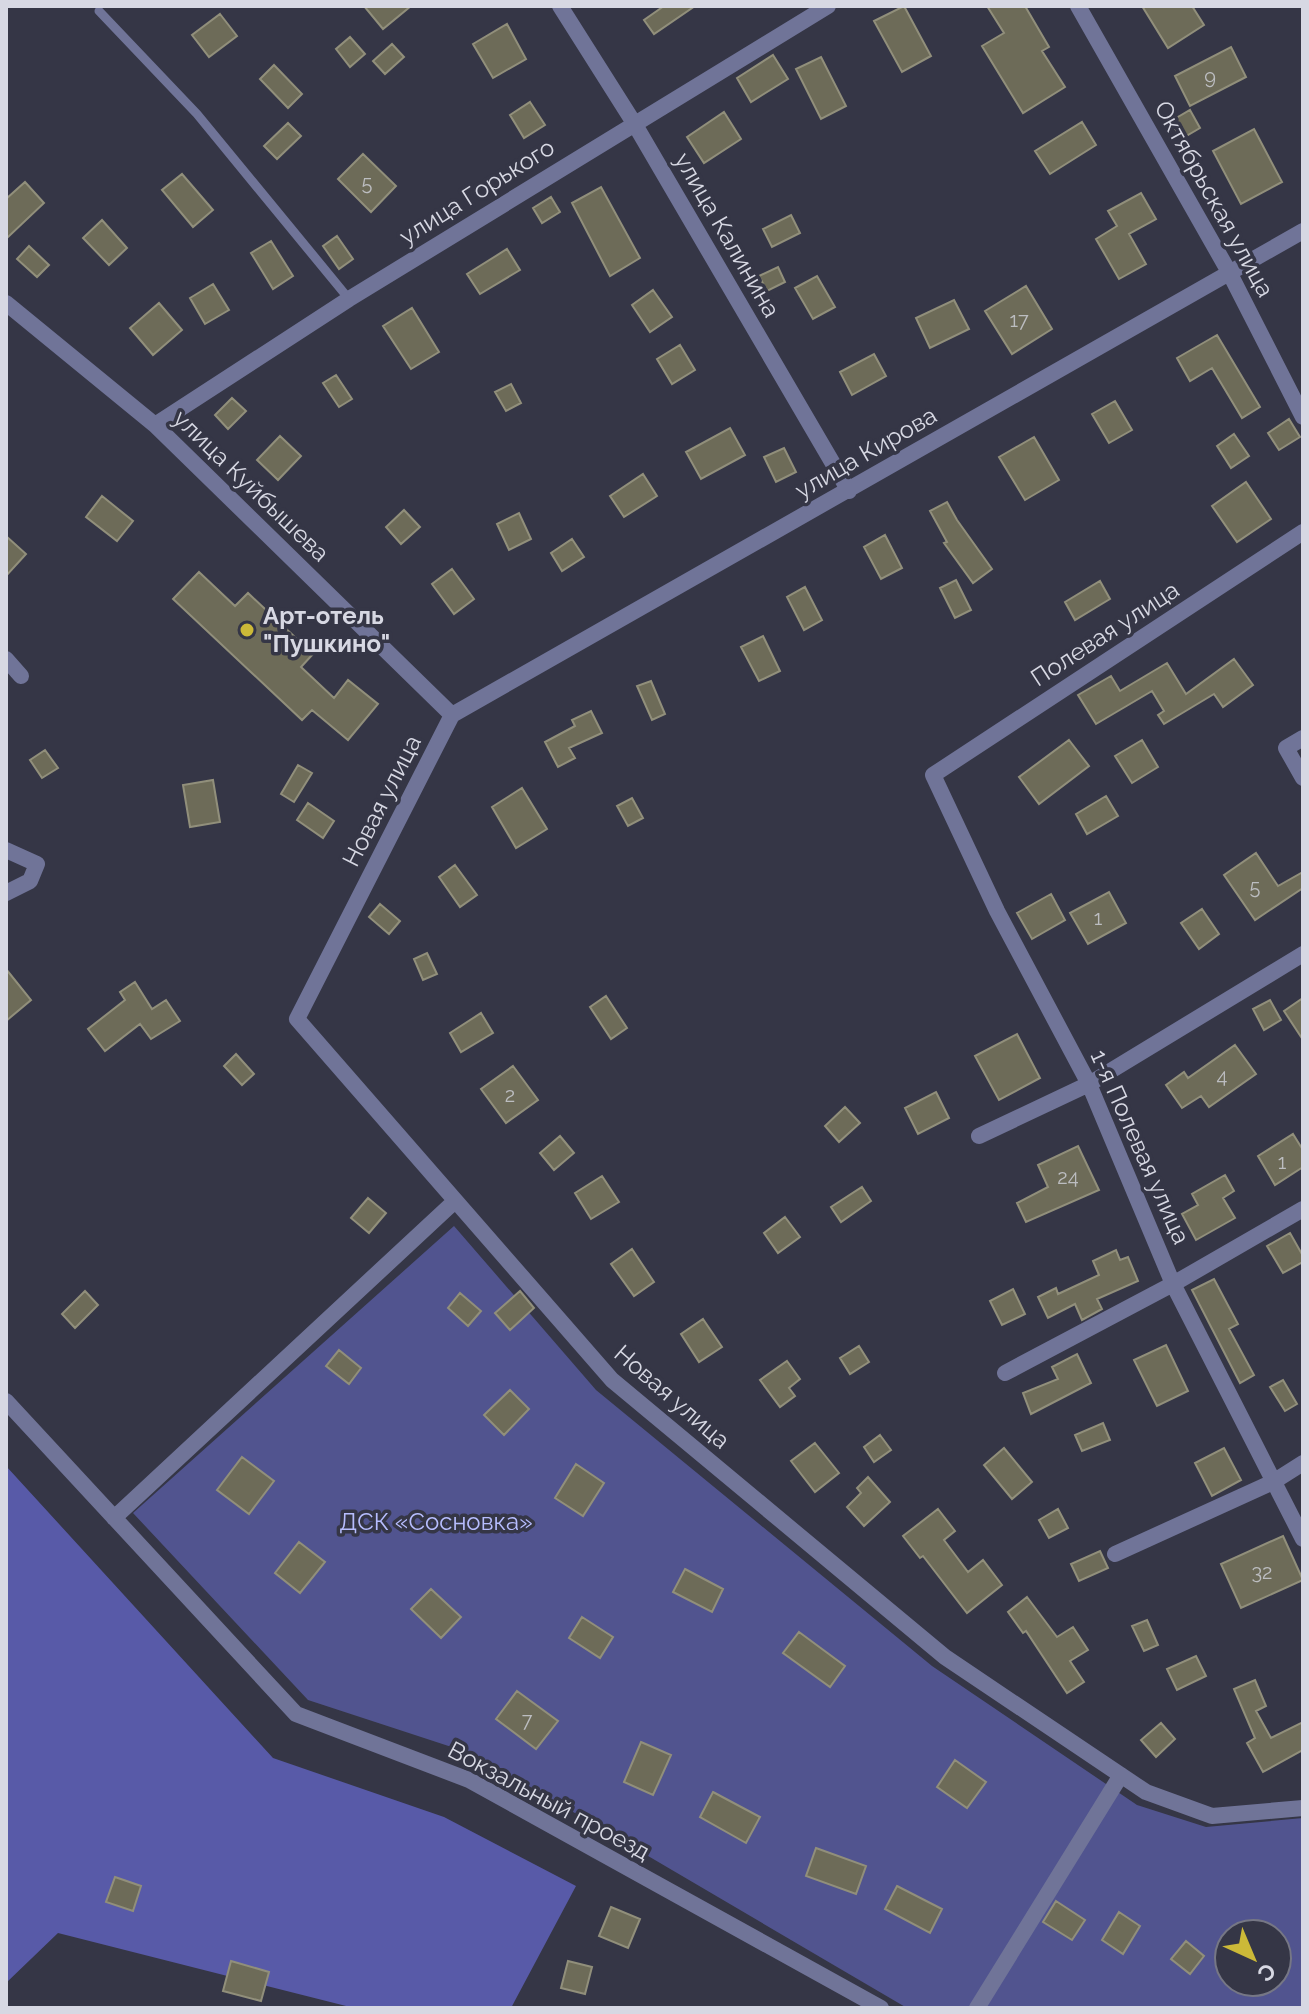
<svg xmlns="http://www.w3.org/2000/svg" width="1309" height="2014" viewBox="0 0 1309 2014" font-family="Raleway,sans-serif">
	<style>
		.green { fill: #51548f; fill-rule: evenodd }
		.forest { fill: #585aa8 }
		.building { fill: #6d6b58; stroke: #918f7b; stroke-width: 2 }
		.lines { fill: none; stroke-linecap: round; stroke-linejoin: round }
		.lane { stroke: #707498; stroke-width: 9 }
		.street { stroke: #707498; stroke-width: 16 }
		.poi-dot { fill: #ccb938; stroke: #353646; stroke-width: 3 }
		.labels { text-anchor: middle; stroke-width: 7; stroke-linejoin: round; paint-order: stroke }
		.number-label { font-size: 20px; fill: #bcbdc0 }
		.street-label { font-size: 24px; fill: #d7d8e3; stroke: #353646 }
		.poi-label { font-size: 24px; font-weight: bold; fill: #d7d8e3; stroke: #353646; text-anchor: start }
		.park-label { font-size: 24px; fill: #b7bdfe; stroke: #353646 }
	</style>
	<rect width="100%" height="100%" fill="#353646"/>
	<path class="green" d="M454,1226l142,164 336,276 205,139 69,22 97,-9v190h-396l-431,-253 -168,-55 -175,-187zM1229,1934h48v48h-48z"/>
	<path class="forest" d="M6,1466l267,292 171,59 132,69 -65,122h-157l-296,-75 -52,50z"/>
	<path class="building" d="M364,6h47l-28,23z
		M664,6h31l-41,28 -10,-14z
		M904,6l27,50 -29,16 -28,-51z
		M987,6h38l24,41 -7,4 23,36 -42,26 -41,-67 22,-13z
		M1142,6h50l12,19 -36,23z
		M220,14l17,22 -28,21 -17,-22z
		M507,24l19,35 -33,19 -20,-34z
		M350,37l15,17 -15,13 -14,-18z
		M392,44l12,13 -19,17 -12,-13z
		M1231,47l15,30 -56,29 -15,-30z
		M773,55l15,24 -37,23 -14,-24z
		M821,57l25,49 -25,13 -25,-50z
		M274,65l28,29 -14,14 -28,-29z
		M530,102l15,23 -21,13 -14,-23z
		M1190,110l10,18 -19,11 -10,-18z
		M724,112l17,27 -37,24 -17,-26z
		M1082,122l14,23 -46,29 -15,-23z
		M288,123l13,13 -24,23 -13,-13z
		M1254,129l28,53 -41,22 -28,-53z
		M363,154l33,32 -25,26 -33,-33z
		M182,174l31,36 -20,17 -31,-37z
		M25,182l19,21 -38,36v-40z
		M601,187l39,71 -30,18 -38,-73z
		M1141,193l15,26 -27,15 17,30 -27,15 -23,-40 21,-13 -9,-15z
		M551,197l9,15 -18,11 -9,-15z
		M791,215l9,18 -28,14 -9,-18z
		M102,220l25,28 -18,17 -26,-27z
		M337,236l16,23 -14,10 -16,-23z
		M271,241l22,35 -20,13 -22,-36z
		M29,246l20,19 -12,12 -20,-18z
		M507,249l13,21 -40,24 -13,-20z
		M778,267l7,15 -18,9 -8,-15z
		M817,276l18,31 -22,12 -18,-31z
		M213,284l16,26 -24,14 -15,-26z
		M1026,286l26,43 -40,25 -27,-43z
		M653,290l19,27 -22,15 -18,-27z
		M954,300l15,29 -39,19 -14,-30z
		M159,303l23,27 -29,25 -23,-27z
		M412,308l27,44 -28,17 -28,-43z
		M1217,335l43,72 -18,11 -30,-50 -22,13 -13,-23z
		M680,345l15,25 -23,14 -15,-25z
		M874,354l12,22 -34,19 -12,-23z
		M336,375l16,24 -13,8 -16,-24z
		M511,384l10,19 -15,8 -11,-19z
		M232,398l14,13 -18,18 -13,-14z
		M1115,401l17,29 -23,13 -17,-29z
		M1289,419l11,18 -21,13 -11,-17z
		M730,428l15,27 -44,24 -15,-27z
		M1234,434l15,22 -18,12 -14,-22z
		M280,436l21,20 -23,24 -21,-20z
		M1034,437l25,43 -34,20 -26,-43z
		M784,448l12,24 -20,10 -12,-25z
		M643,474l14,22 -33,21 -14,-21z
		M1246,482l25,37 -34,23 -25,-36z
		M102,496l31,25 -16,20 -31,-24z
		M947,502l10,18 35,49 -19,14 -29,-40 3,-1 -17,-31z
		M404,510l16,17 -19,17 -15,-17z
		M519,513l12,26 -22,11 -12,-26z
		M885,535l17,33 -21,11 -17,-32z
		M6,536l20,18 -20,22z
		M572,539l12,18 -22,14 -11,-18z
		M452,569l22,30 -20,15 -22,-30z
		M199,572l36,34 13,-13 65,61 -12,13 33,31 14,-18 30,24 -30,36 -36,-30 -10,10 -129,-121z
		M956,580l15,30 -16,8 -15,-30z
		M1100,581l10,18 -35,21 -10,-18z
		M805,587l17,33 -18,10 -17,-33z
		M763,636l17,35 -21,10 -18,-34z
		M1234,659l19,26 -30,22 -9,-13 -50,30 -6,-9 6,-4 -12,-20 -56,33 -18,-29 33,-19 9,15 47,-28 19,31z
		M651,681l14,33 -13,6 -15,-34z
		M591,711l11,22 -33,15 6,10 -17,9 -13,-25 30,-16 -3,-6z
		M1069,740l20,26 -50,38 -20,-27z
		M1142,740l16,27 -26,16 -17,-27z
		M45,750l13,18 -16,10 -12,-18z
		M298,765l14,8 -18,29 -13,-8z
		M213,780l7,42 -30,5 -7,-42z
		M522,788l25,41 -31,19 -24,-41z
		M1106,796l12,20 -31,18 -11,-20z
		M632,798l11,20 -15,8 -11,-20z
		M308,803l26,18 -11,17 -26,-18z
		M1256,853l22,33 25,-14v16l-48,32 -31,-45z
		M455,865l22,30 -17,12 -21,-30z
		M1109,892l17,31 -38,21 -18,-31z
		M1051,894l14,26 -33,19 -15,-26z
		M380,904l20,17 -11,13 -20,-17z
		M1202,909l17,25 -20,15 -18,-26z
		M427,953l10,21 -14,6 -9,-21z
		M6,969l25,31 -25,21z
		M135,982l17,27 14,-9 14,21 -29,18 -11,-15 -35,27 -17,-22 37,-29 -5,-8z
		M606,996l21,32 -16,11 -21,-32z
		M1303,998v42l-19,-29z
		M1270,1000l11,20 -17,10 -11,-21z
		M481,1013l12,20 -32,19 -11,-19z
		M1017,1034l23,44 -41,22 -24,-44z
		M1235,1045l21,29 -47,33 -8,-11 -19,12 -16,-23 18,-13 4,6z
		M236,1054l18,20 -12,11 -18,-19z
		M513,1066l25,34 -32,23 -25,-34z
		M936,1092l13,26 -31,16 -13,-26z
		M845,1107l15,16 -21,19 -14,-16z
		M1293,1134l10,16v17l-28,18 -17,-29z
		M560,1136l14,17 -20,17 -14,-17z
		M1078,1146l21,44 -73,32 -9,-19 31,-16 -10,-22z
		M1225,1175l9,16 -11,7 12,20 -39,22 -14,-26 16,-9 -6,-11z
		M602,1176l17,26 -28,17 -16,-26z
		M862,1187l9,14 -30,21 -10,-15z
		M368,1198l18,15 -17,20 -18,-15z
		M785,1217l15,20 -22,16 -14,-20z
		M1290,1233l13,23v6l-20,11 -16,-27z
		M632,1249l22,33 -20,14 -23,-32z
		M1116,1250l4,10 8,-3 10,24 -41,18 5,10 -20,11 -7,-16 -27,14 -10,-21 18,-9 2,6 41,-19 -6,-14z
		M1214,1279l24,45 -9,5 25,46 -14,8 -48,-93z
		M1013,1289l12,25 -23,11 -12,-24z
		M85,1291l13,14 -23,23 -13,-14z
		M520,1291l14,17 -24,22 -15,-17z
		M460,1293l21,18 -13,15 -20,-18z
		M703,1319l19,28 -23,15 -18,-28z
		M1166,1345l22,46 -31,15 -23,-46z
		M859,1346l10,16 -19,12 -10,-16z
		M339,1350l22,18 -12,16 -23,-18z
		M1077,1354l14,29 -60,31 -8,-21 35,-14 -6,-12z
		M787,1361l13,18 -11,9 6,8 -15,11 -20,-27z
		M1283,1380l14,24 -12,7 -15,-24z
		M510,1390l19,19 -25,26 -20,-20z
		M1103,1423l7,17 -28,11 -7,-16z
		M880,1435l11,15 -17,12 -10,-15z
		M815,1443l24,30 -24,19 -24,-31z
		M1004,1448l28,34 -20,17 -28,-34z
		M1224,1448l17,32 -29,16 -17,-33z
		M242,1457l32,24 -25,33 -32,-24z
		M576,1464l28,19 -21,33 -28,-18z
		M868,1477l22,25 -26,24 -17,-19 14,-14 -4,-5z
		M938,1509l17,22 -11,9 24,32 15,-12 19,25 -35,28 -44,-57 -3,2 -17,-22z
		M1058,1509l10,19 -19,10 -10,-18z
		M1283,1536l20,44 -62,28 -20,-44z
		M299,1542l26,20 -25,31 -25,-20z
		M1100,1551l8,17 -29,13 -8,-17z
		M685,1569l38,20 -11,23 -39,-20z
		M431,1589l30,28 -20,21 -30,-29z
		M1027,1597l30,40 16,-10 15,23 -18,11 14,21 -17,11 -41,-62 -3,2 -15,-21z
		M582,1617l31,20 -13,21 -31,-20z
		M1147,1620l11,25 -14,6 -12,-25z
		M799,1632l46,34 -15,21 -47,-34z
		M1196,1656l10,20 -29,14 -10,-21z
		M1255,1680l11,26 -10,5 15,27 32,-16v28l-40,22 -16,-29 8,-5 -21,-49z
		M517,1691l41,30 -22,28 -40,-30z
		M1161,1723l14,16 -19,18 -15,-17z
		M641,1742l30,13 -18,40 -29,-13z
		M955,1760l31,22 -19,26 -30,-21z
		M713,1792l47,25 -14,26 -46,-26z
		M816,1848l50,18 -10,28 -50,-18z
		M115,1877l26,9 -8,25 -27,-9z
		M897,1886l45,23 -12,24 -45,-24z
		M1056,1901l29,19 -13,20 -29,-18z
		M611,1907l29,12 -12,29 -29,-12z
		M1119,1912l21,14 -17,28 -21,-14z
		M1186,1941l18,15 -14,18 -19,-15z
		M231,1961l38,11 -8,29 -38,-10z
		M568,1961l24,6 -7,27 -24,-6z"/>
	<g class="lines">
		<path class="lane" d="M99,11l98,103 152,185"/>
		<path class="street" d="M560,6l74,117 215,368
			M1078,6l151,266 74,145
			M6,303l149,122 297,290
			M155,425l194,-126 479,-293
			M1303,532l-370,243 64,136 92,173 84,200 130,255
			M6,659l15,17
			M452,715l-155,304 315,361 333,277 201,135 66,24 91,-8
			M452,715l851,-484
			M1303,738l-17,10 17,30
			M6,850l31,14 -7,17 -24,12
			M979,1136l110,-52 214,-130
			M1005,1373l168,-89 130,-75
			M6,1401l290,313 173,66 412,228
			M114,1518l341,-317
			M1115,1554l158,-72 30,-19
			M977,2008l144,-233"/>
	</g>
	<circle class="poi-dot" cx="247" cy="630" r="8"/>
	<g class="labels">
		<g class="number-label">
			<text x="1210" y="84">9</text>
			<text x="367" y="190">5</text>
			<text x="1019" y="327">17</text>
			<text x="1255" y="894">5</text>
			<text x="1098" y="925">1</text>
			<text x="1222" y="1083">4</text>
			<text x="510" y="1102">2</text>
			<text x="1282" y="1169">1</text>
			<text x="1068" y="1184">24</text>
			<text x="1262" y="1579">32</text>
			<text x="527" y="1727">7</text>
		</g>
		<g class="street-label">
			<text transform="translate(477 192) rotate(-32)" y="8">улица Горького</text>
			<text transform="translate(1214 199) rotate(61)" y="8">Октябрьская улица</text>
			<text transform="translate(727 235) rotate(60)" y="8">улица Калинина</text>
			<text transform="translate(866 453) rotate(-30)" y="8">улица Кирова</text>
			<text transform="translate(251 486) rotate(44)" y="8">улица Куйбышева</text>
			<text transform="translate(1105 634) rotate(-33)" y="8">Полевая улица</text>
			<text transform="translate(382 801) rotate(-63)" y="8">Новая улица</text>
			<text transform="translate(1140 1147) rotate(66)" y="8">1-я Полевая улица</text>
			<text transform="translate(672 1397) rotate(41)" y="8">Новая улица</text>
			<text transform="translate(549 1801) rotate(28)" y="8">Вокзальный проезд</text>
		</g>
		<g class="poi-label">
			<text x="263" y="624">Арт-отель<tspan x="263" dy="28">"Пушкино"</tspan></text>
		</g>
		<g class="park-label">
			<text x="436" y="1530">ДСК «Сосновка»</text>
		</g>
	</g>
	<rect width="1309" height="2014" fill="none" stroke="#d7d8e3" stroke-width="16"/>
	<g transform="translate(1253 1958) rotate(136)"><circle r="38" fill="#353646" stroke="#767785" stroke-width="2"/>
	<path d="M0-6L14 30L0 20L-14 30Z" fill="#ccb938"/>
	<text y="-12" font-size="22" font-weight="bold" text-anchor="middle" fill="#d7d8e3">С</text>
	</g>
</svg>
